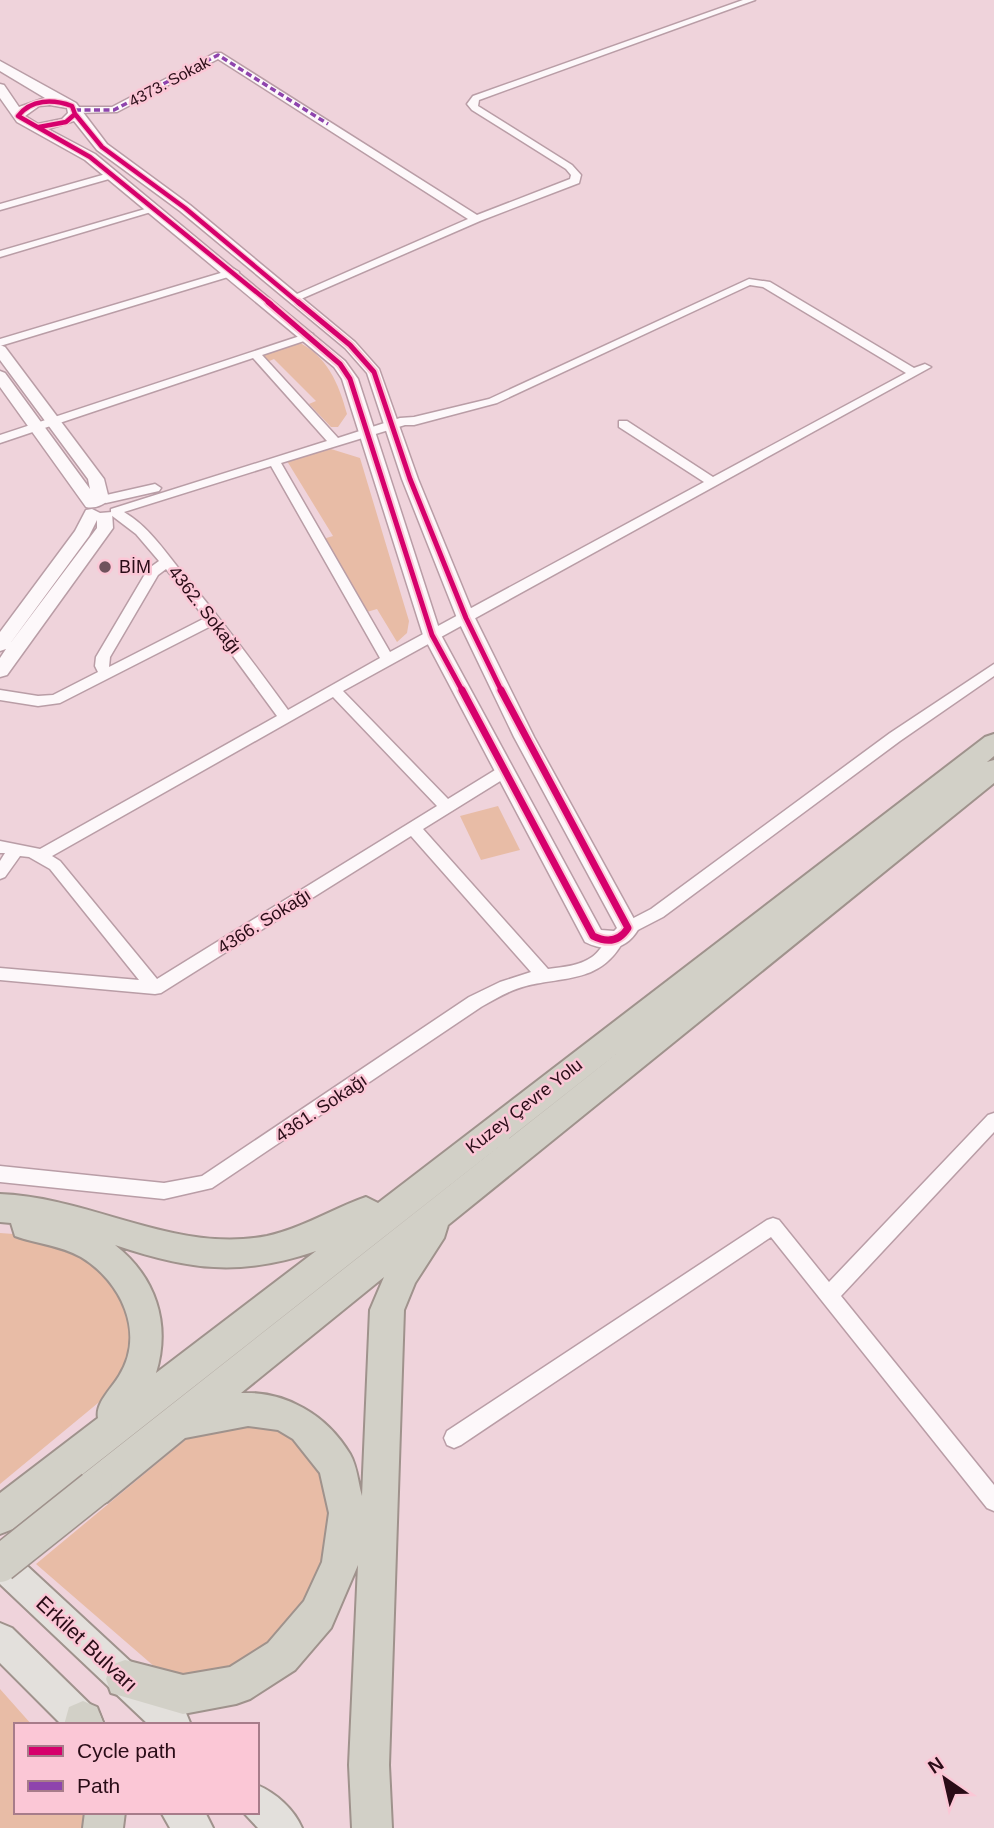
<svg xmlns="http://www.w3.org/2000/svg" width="994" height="1828" viewBox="0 0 994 1828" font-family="Arial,sans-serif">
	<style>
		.green { fill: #e8bca6 }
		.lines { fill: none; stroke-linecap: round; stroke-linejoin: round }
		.street-casing { stroke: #b99da6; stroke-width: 3 }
		.secondary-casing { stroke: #b99da6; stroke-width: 3 }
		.primary-casing { stroke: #9f928c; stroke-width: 4 }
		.highway-casing { stroke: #9f928c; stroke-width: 4 }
		.street { fill: #fdf8fa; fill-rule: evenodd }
		.secondary { fill: #fdf8fa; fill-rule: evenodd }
		.primary { fill: #e3e0dc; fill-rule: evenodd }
		.highway { fill: #d2d0c7; fill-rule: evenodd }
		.highway-bridge-casing { stroke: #9f928c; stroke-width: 39; stroke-linecap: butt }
		.highway-bridge { stroke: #d2d0c7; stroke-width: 36 }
		.quiet { stroke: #8e44ad; stroke-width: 3.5; stroke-dasharray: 6 3.5; stroke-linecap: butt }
		.cycleway-far2-casing { stroke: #fbc7d6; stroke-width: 7 }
		.cycleway-far1-casing { stroke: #fbc7d6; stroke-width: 9 }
		.cycleway-casing { stroke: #fbc7d6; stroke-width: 11 }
		.cycleway-far2 { stroke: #d6006c; stroke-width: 4.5 }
		.cycleway-far1 { stroke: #d6006c; stroke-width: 5 }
		.cycleway { stroke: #d6006c; stroke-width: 7 }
		.poi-dot { fill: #6f525c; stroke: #fbc7d6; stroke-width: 2.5 }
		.labels { text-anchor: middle; stroke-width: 5; stroke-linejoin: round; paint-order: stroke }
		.far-street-label { font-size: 16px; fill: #2a0c17; stroke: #fbc7d6 }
		.poi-label { font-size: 18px; fill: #2a0c17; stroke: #fbc7d6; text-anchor: start }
		.street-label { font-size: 18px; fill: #2a0c17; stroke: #fbc7d6 }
		.near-street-label { font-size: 21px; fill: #2a0c17; stroke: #fbc7d6 }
	</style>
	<rect width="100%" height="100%" fill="#efd3db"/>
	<path class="green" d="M296,341c31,14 43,43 51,73l-9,13h-7l-22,-23 7,-3 -42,-42 -7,3 -10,-10z
		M331,449l29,9 49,163 -2,12 -10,9 -20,-33 -10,3 -44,-73 10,-3 -46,-75z
		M498,806l22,44 -39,10 -21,-44z
		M0,1233l27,2 34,7 46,29 29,53 -15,60 -121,100z
		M215,1424l70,3 44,46 3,71 -31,74 -81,61 -57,-5 -127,-110 153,-127z
		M0,1689l32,36h-16v87h74l-1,16h-89z"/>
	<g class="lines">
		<g class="street-casing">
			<path id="street" d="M743,0h12l-276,100 -1,6 94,59 9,10 -2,8 -99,38 -186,81 -5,-3 1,-2 178,-78 -250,-160 -101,53 -42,1 -5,-3 5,-3h37l103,-54h6l256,162 93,-36 1,-4 -5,-6 -94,-59 -5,-6 6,-8z
				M113,172l5,3 -2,2 -116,33v-6z
				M152,207l9,2 -161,48v-6z
				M234,269l5,3 -1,2 -238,72v-7z
				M749,279l21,3 144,86 11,-4 6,3 -588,324 105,108 52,-32h10l2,4 -2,4 -87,54 125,140c15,-2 31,-3 44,-12 11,-7 15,-26 30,-21l2,4c-23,43 -58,36 -98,46 -16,4 -31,13 -45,21l-269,181 -48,11 -164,-17v-16l164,17 38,-7 267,-179 31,-15 31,-10 -120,-136 -250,157 -6,1 -155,-14v-12l139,12 -89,-111 -21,-12 -9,-1 -15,21 -5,2v-18l5,-8h-5v-12l40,8 237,-133 -66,-90 -151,77 -22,3 -38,-6v-10l38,6 15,-1 45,-23 -3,-6 1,-9 52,-88 11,-8 -23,-27 -25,-19v-6l216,-68 -74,-83 -253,85v-8l309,-102 4,1v4l-51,17 76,83 62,-20 14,-1 75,-18zM750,285l13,2 143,86 -193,104 -86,-56h-8v6l85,55 -314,170 -109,-189 124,-38h9l83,-22zM271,466l109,192 -92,52c-35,-48 -70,-95 -108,-140 -17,-21 -32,-44 -56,-58zM166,569l39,49 -96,49 1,-10 48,-82zM333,697l104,109 -280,173 -97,-118 -8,-5z
				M155,484l6,4 -2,3 -53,12 -6,-4 2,-3z
				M994,664v12l-94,65 -237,176 -29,15h-12l-2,-4 2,-4 29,-15 239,-176z
				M994,1113v19l-153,164 153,189v26l-7,-3 -216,-271 -310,208 -7,3 -7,-3 -3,-7 3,-7 320,-211 6,-2 6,2 50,62 159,-167z"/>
		</g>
		<g class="secondary-casing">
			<path id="secondary" d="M0,61l76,42 31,41 83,61 165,137 24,27 39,110 57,139 59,119 105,191c-12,22 -32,25 -54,14l-162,-307 -81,-256 -8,-12 -249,-207 -68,-38 -17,-24v-14l4,1 15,22 26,-9 -45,-27zM50,105l17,3 1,5 -6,6 -24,5 -13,-8 14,-10zM74,121l23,29 83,61 165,137 22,25 35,106 55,139 57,119 103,191 -3,3 -13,-1 -160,-295 -83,-256 -13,-18 -250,-207 -47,-25z
				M0,345l5,2 99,132 5,20c-4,6 -15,10 -23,8l-86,-120v-16l5,2 85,116 -2,-10 -88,-119z
				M92,509l8,4 12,-1 1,16 -106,147 -7,2v-19l6,-9 -6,2v-19l75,-101 11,-21zM97,520v8l-88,117 80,-109z"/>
		</g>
		<g class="primary-casing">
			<path id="primary" d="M0,1546l11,5 175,162 5,12h-42l-149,-141z
				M0,1623l12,5 87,85 5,12h-42l-62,-62z
				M257,1785c19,8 37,24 45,43h-44l-15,-16h14z
				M161,1812h44l8,16h-43z"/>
		</g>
		<g class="highway-casing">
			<path id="highway" d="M994,734v22l-7,6 7,-2v23l-546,442 -4,13 -29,45 -11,27 -15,455 3,63h-40l-3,-63 9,-200 -27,63 -36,42 -45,29 -14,5 -53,10 -72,-21 -5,-14 5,-14 14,-5 58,15 47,-8 38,-24 36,-42 18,-39 7,-49 -9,-40 -27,-34 -15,-9 -30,-4 -63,12 -78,64 -13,5 -13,-5 -5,-13 5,-13 548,-432 -616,485 -13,5v-41l98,-75c-3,-15 14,-30 21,-42 27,-43 2,-95 -38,-119 -21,-12 -44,-13 -66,-21l-4,-13 -11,-1v-28c91,3 175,60 267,42 36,-8 65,-27 99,-39l12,6 607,-466zM115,1245c74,25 125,32 201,6l-160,122c15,-49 0,-96 -41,-128zM384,1277l-14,33 -8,186c-4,-14 -5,-30 -12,-42 -23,-39 -64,-63 -109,-61z
				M83,1701l14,6 7,18h-40l5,-18z
				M85,1812h40l-2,16h-40z"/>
		</g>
		<use href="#street" class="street"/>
		<use href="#secondary" class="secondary"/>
		<use href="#primary" class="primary"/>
		<use href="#highway" class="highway"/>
		<g class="highway-bridge-casing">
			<path id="highway-bridge" d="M0,1564l94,-75"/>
		</g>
		<use href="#highway-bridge" class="highway-bridge"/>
		<path class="quiet" d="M75,110h39l104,-55 110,69"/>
		<g class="cycleway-far2-casing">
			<path id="cycleway-far2" d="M75,114l27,33 83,61 115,96
				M75,114l-3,-8c-19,-7 -41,-7 -54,10l72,41 181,147
				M39,127l27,-5 9,-8"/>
		</g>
		<g class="cycleway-far1-casing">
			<path id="cycleway-far1" d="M268,302l72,62 10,15 82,256 31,57
				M298,302l52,43 24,27 36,107 56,139 36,74"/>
		</g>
		<g class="cycleway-casing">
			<path id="cycleway" d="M462,690l131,246c14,7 26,6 35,-8l-127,-238"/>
		</g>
		<use href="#cycleway-far2" class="cycleway-far2"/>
		<use href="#cycleway-far1" class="cycleway-far1"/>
		<use href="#cycleway" class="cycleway"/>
	</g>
	<circle class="poi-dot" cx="105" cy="567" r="7"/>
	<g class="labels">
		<g class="far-street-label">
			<text transform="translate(169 81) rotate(-28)" y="6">4373. Sokak</text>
		</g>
		<g class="poi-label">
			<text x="119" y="573">BİM</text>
		</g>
		<g class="street-label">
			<text transform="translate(205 610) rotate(52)" y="6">4362. Sokağı</text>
			<text transform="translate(264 921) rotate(-32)" y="6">4366. Sokağı</text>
			<text transform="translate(524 1106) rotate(-38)" y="6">Kuzey Çevre Yolu</text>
			<text transform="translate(321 1108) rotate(-34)" y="6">4361. Sokağı</text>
		</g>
		<g class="near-street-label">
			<text transform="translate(87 1644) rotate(43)" y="7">Erkilet Bulvarı</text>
		</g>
	</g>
	<rect x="14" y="1723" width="245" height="91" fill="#fbc7d6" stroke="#a77c8a" stroke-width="2"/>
	<rect x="28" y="1746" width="35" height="10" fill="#d6006c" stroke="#a77c8a" stroke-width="2"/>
	<text x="77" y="1758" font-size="21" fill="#2a0c17">Cycle path</text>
	<rect x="28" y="1781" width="35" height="10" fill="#8e44ad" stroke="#a77c8a" stroke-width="2"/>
	<text x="77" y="1793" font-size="21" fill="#2a0c17">Path</text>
	<g transform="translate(945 1779) rotate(326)" stroke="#fbc7d6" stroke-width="5" paint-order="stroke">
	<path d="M0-5L12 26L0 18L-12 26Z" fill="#2a0c17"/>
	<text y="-10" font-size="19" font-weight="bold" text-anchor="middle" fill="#2a0c17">N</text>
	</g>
</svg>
